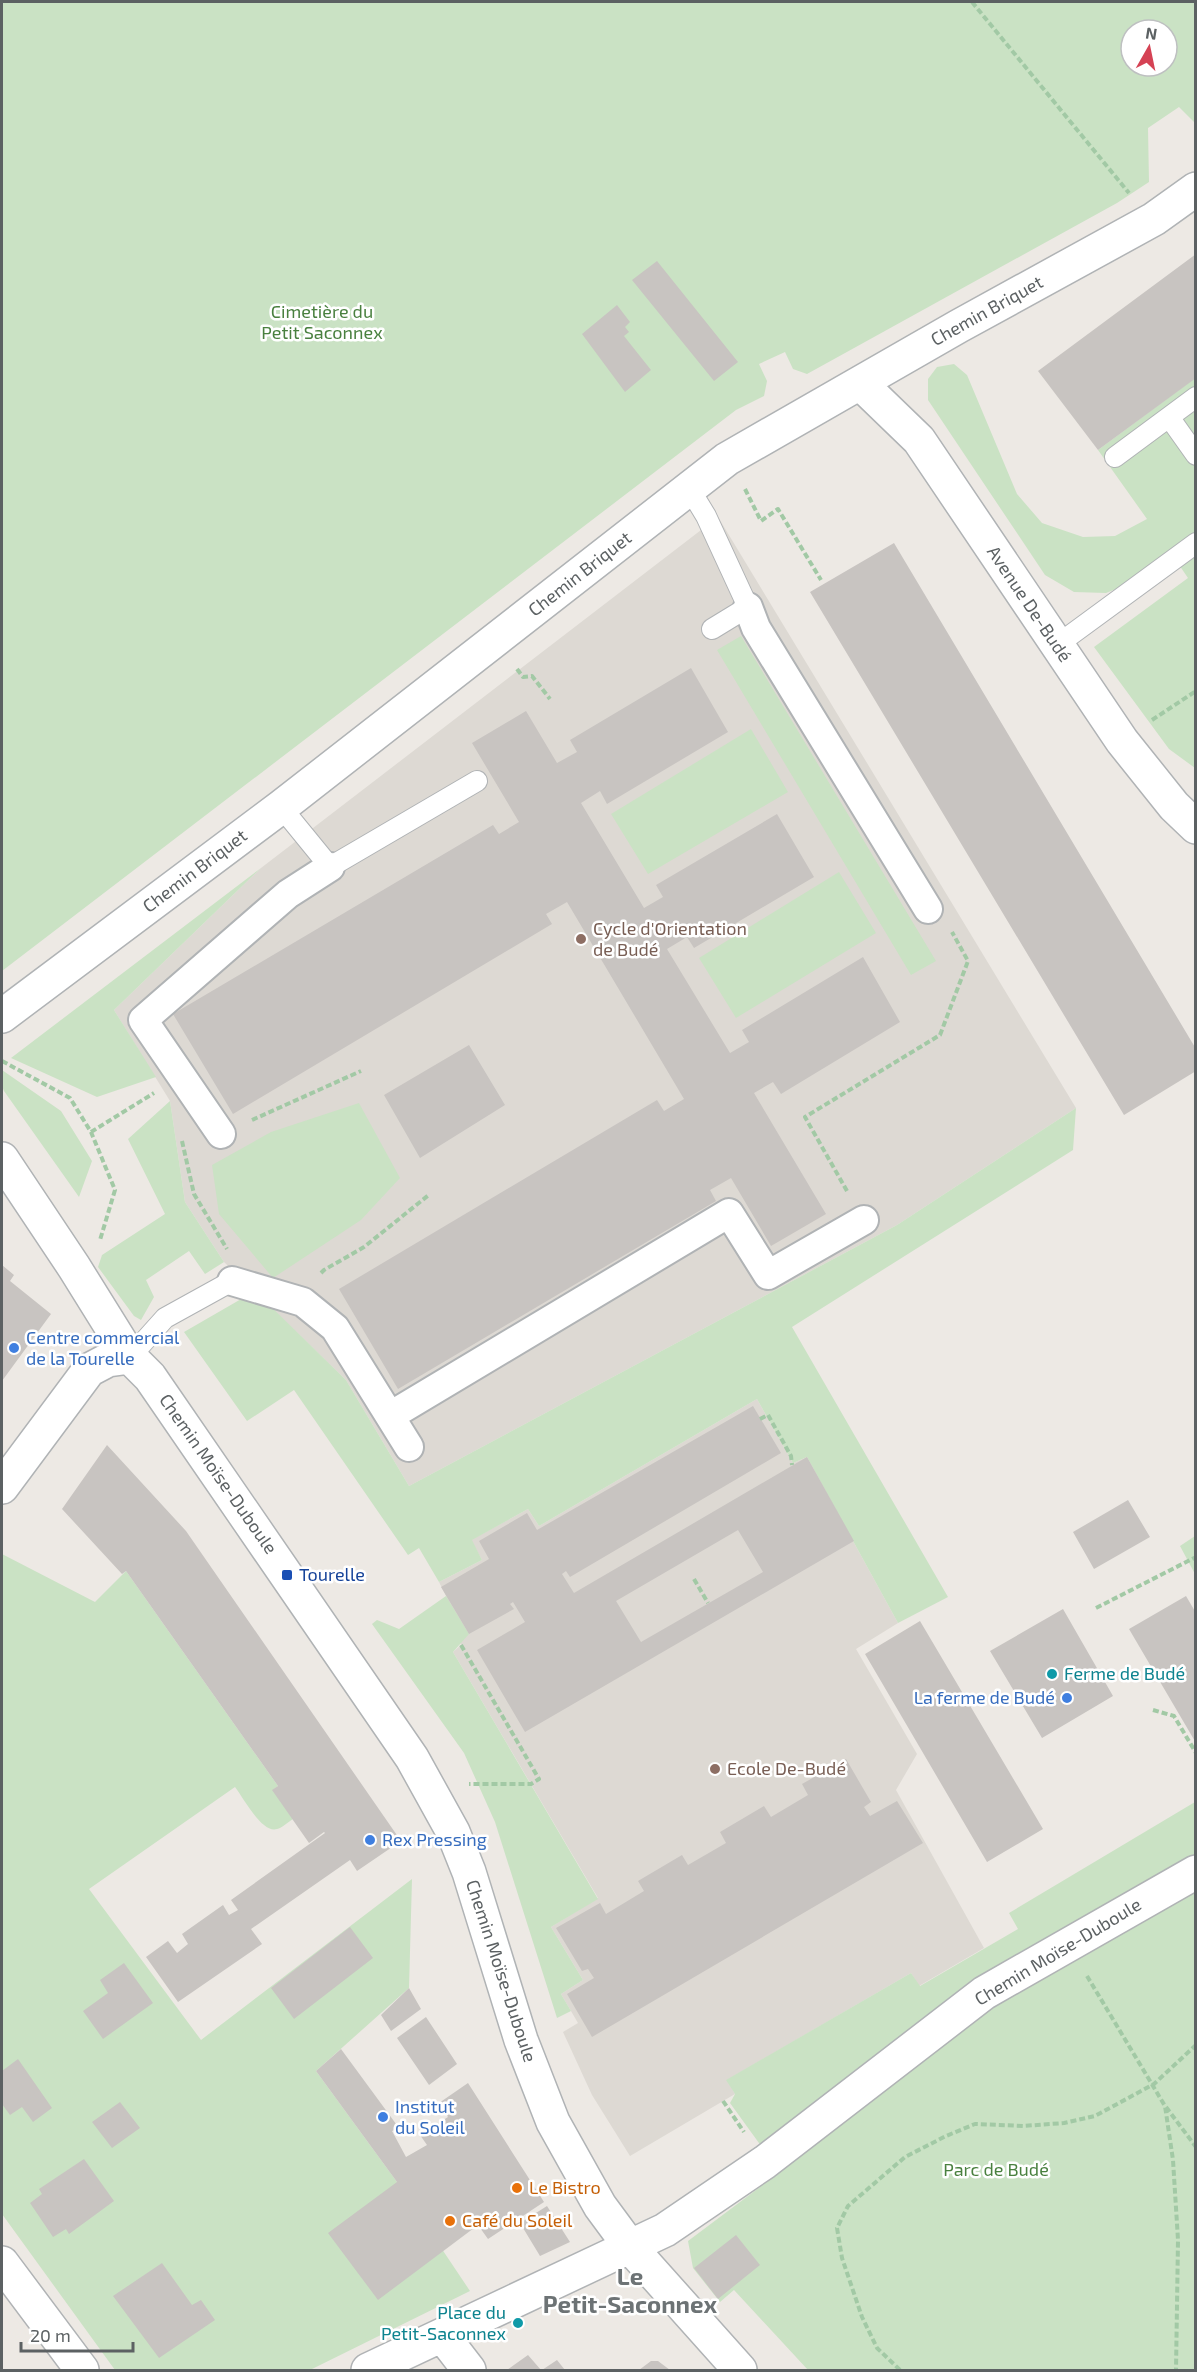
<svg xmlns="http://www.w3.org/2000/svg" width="1197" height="2372" viewBox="0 0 1197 2372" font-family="'Exo 2',sans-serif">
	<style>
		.education { fill: #ddd9d3 }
		.green { fill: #cae2c4; fill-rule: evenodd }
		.building { fill: #c8c4c1; fill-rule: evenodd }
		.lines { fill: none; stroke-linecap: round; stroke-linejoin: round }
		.service-casing { stroke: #b0b3b5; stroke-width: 22 }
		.pedestrian-casing { stroke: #b0b3b5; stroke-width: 32 }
		.minor-casing { stroke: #b0b3b5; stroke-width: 36 }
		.path { stroke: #a2c9a5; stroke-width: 4; stroke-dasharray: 6 3; stroke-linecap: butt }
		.service { stroke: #fff; stroke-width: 20 }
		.pedestrian { stroke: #fff; stroke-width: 28 }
		.minor { stroke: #fff; stroke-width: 33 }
		.education-dot { fill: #8d6e63; stroke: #fff; stroke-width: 2 }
		.shop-dot { fill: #3f7fe0; stroke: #fff; stroke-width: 2 }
		.transit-dot { fill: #1a4fb4; stroke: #fff; stroke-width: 2 }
		.culture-dot { fill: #0f9aa8; stroke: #fff; stroke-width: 2 }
		.food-dot { fill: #e8710a; stroke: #fff; stroke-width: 2 }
		.labels { text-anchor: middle; stroke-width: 5; stroke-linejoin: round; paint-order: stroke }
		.street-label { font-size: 18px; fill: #5c6163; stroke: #fff }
		.park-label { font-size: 18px; fill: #49803f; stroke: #fff }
		.education-label { font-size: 18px; fill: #785e54; stroke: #fff; text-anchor: start }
		.shop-label { font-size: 18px; fill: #366cbe; stroke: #fff; text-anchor: start }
		.transit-label { font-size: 18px; fill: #164399; stroke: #fff; text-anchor: start }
		.culture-label { font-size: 18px; fill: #0d838f; stroke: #fff; text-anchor: start }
		.food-label { font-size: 18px; fill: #c56008; stroke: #fff; text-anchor: start }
		.district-label { font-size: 24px; font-weight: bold; fill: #6d7375; stroke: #fff }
	</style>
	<rect width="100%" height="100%" fill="#ede9e4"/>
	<path class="education" d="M718,517l358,591 -179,117 -488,261 -63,-106 -122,-118 -39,-60 -15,-101 -56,-91 147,-142z
		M757,1399l36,64 14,-6 91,166 -42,26 61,105 -21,36 88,158 -65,38 -8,-13 -184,107 8,14 -105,62 -38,-61 -29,-63 15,-9 -17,-29 22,-14 -32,-53 47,-29 -145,-246 8,-7 -15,-49 -7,-14 43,-22 -11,-20 57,-31 11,17z"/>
	<path class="green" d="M2,2h1193v121l-16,-16 -31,21 1,54 -32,21 -310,171 -14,-5 -8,-17 -26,12 8,17 -3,15 -28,14 -734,561zM1131,30h36v36h-36z
		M954,364l13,11 50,119 25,29 41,14 32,-1 32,-17 -49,-69 97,-72v390l-26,-19 -75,-102 94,-69 -17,-25 -40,30 -25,10 -32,-1 -29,-17 -117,-175v-21l9,-12z
		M741,636l195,325 -25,14 -194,-325z
		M751,729l37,63 -140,82 -37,-60z
		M261,868l-147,142 42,67 -59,20 -86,-39z
		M839,872l37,61 -140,85 -37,-60z
		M2,1070l59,41 31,50 -13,36 -75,-106 -2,-5z
		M170,1101l15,101 39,60 -19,12 -16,-23 -43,29 8,17 -13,23 -7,-4 -36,-49 4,-12 63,-41 -37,-75z
		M359,1103l41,75 -39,42 -88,58 -54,-64 -7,-49 59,-33z
		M1076,1108l-3,42 -281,177 156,270 -50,26 -91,-166 -14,6 -36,-64 -218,127 -11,-17 -56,31 10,20 -43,22 -20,-34 -11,7 -114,-165 -47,31 -63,-89 71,-41 91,89 63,106 488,-261z
		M1195,1536v38l-15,-28z
		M2,1554l93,48 31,-31 152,215 -5,4 20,29c-5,3 -11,9 -16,10 -15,5 -34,-32 -42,-42l-146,102 112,151 211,-161 -3,109 -93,83 81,111 73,109 -160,79h-195l-113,-156z
		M446,1596l23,38 -16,18 145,247 -47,28 32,53 -22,14 10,17 -14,7 -62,-196 -31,-69 -92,-129 5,-4 22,9z
		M1195,1802v568h-387l-74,-80 -14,12 -27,-34 -5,-27 92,-69 -50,-69 5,-9 -9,-14 185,-107 9,13 98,-57 -9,-16z"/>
	<path class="building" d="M1196,254v124l-98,72 -60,-79z
		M657,261l81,101 -24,19 -82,-101z
		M617,305l13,17 -5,5 4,5 -5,4 27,34 -26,22 -43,-58z
		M894,543l302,506v22l-72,44 -314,-523z
		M691,668l37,64 -121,72 -7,-13 -19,12 63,105 19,-11 -7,-12 121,-71 37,63 -120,71 -7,-11 -20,12 63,104 19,-11 -7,-12 121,-73 37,65 -119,72 -8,-12 -19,11 72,121 -55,32 -40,-68 -21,12 6,11 -318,188 -59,-100 318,-189 7,11 20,-12 -117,-197 -21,12 6,10 -319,190 -60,-100 320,-189 6,9 20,-12 -47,-79 54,-32 31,52 20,-11 -7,-12z
		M469,1045l36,60 -85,53 -36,-63z
		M2,1265l12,10 -4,6 41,33 -49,67z
		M753,1406l28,47 -211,124 -4,-6 -4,3 12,19 233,-136 47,84 -329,191 -48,-82 48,-28 -12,-20 -3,2 4,5 -45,25 -28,-47 48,-28 -10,-18 48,-28 10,17zM738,1530l25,42 -122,70 -25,-41z
		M107,1445l79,86 215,310 -44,30 -7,-11 -99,69 11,15 -84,58 -32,-45 22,-16 9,12 11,-9 -6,-10 41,-29 6,10 9,-5 -7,-10 94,-67 -1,-1 -15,11 -37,-53 6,-4 -152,-215 -4,3 -60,-65z
		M1128,1500l22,37 -56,32 -21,-37z
		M1186,1596l10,17v130l-67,-114z
		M1063,1609l50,87 -71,42 -52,-87z
		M920,1621l123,208 -56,33 -122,-208z
		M846,1759l25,43 -7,5 6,9 27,-15 26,42 -331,194 -25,-43 27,-16 -6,-9 -6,2 -26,-43 44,-25 6,11 38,-23 -6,-10 44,-26 6,10 38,-22 -6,-11 44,-26 7,11 37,-22 -6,-11z
		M350,1927l23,31 -79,61 -23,-31z
		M124,1963l29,40 -50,36 -20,-28 25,-18 -8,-13z
		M409,1988l12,21 -30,22 -10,-16z
		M426,2017l31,47 -28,21 -32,-47z
		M341,2049l58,79 -7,3 14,26 21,-12 -7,-10 28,-18 -9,-14 29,-20 76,119 -56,37 -10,-14 -100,75 -50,-67 69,-51 -81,-111z
		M18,2059l34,49 -19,14 -11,-15 -12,8 -8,-11v-33z
		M120,2102l20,26 -28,20 -20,-26z
		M84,2159l30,42 -45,33 -3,-5 -13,8 -23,-34 12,-9 -3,-5z
		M547,2206l23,36 -30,14 -20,-33z
		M736,2235l24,30 -42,34 -24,-31z
		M162,2263l30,42 9,-5 14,20 -56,38 -46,-62z
		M528,2355l13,15h-34z
		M557,2360l8,10h-23z
		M651,2361h7l12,9h-31z"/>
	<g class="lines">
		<g class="service-casing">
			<path id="service" d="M1196,397l-27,20 27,38
				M1115,457l54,-40
				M689,488l17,28 42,91 -36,22
				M1057,645l139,-102
				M281,807l49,60 147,-86
				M130,1357l35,-39 67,-37"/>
		</g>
		<g class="pedestrian-casing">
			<path id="pedestrian" d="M748,607l8,21 172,281
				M221,1134l-78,-114 145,-126 42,-27
				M232,1281l71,21 32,26 74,119
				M390,1416l339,-203 39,62 96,-55"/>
		</g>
		<g class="minor-casing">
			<path id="minor" d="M860,383l59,57 203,301 52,65 22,21
				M2,1016l279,-209 446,-348 232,-133 195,-107 42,-30
				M2,1159l72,108 56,90 20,20 262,381 41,74 16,40 52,168 32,82 47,84 31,42 109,122
				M2,1487l87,-117 19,-10 22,-3
				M2,2263l80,107
				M442,2335l27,35
				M368,2370l297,-140 100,-68 219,-169 212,-121"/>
		</g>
		<path class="path" d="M972,2l157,191
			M745,489l16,32 17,-12 43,71
			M517,669l6,8 9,-1 18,23
			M1152,720l44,-29
			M2,1061l68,37 21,34 24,58 -15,50
			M252,1120l109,-49
			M91,1132l63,-39
			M182,1141l12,53 33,55
			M847,1191l-42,-74 135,-82 28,-74 -16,-29
			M321,1273l3,-3 40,-23 66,-53
			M760,1419l8,-4 23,41 1,9
			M694,1579l14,24
			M1096,1608l100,-51
			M461,1645l78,134 -8,5h-62
			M1153,1710l21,6 22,37
			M1087,1976l78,130 8,54 5,80 -2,130
			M723,2101l21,31
			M1166,2107l30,40
			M900,2370l-23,-22 -15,-31 -20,-59 -5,-30 11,-22 57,-49 41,-21 29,-12 48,2 41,-3 31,-7 59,-32 42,-39"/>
		<use href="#service" class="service"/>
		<use href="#pedestrian" class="pedestrian"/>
		<use href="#minor" class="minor"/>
	</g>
	<g class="education-dot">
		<circle cx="581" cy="939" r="6"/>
		<circle cx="715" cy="1769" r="6"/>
	</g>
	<g class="shop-dot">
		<circle cx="14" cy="1348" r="6"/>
		<circle cx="1067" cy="1698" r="6"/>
		<circle cx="370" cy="1840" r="6"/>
		<circle cx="383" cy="2117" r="6"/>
	</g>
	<rect class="transit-dot" x="281" y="1569" width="12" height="12" rx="3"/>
	<g class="culture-dot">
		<circle cx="1052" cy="1674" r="6"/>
		<circle cx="518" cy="2323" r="6"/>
	</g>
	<g class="food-dot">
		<circle cx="517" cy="2188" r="6"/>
		<circle cx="450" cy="2221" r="6"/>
	</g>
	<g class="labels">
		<g class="street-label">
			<text transform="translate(987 311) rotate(-29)" y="6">Chemin Briquet</text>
			<text transform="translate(580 574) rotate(-38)" y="6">Chemin Briquet</text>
			<text transform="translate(1029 604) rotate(56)" y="6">Avenue De-Budé</text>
			<text transform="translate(195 871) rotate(-37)" y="6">Chemin Briquet</text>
			<text transform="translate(218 1474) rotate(55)" y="6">Chemin Moïse-Duboule</text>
			<text transform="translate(1058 1952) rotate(-31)" y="6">Chemin Moïse-Duboule</text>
			<text transform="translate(501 1971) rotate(72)" y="6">Chemin Moïse-Duboule</text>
		</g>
		<g class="park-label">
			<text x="322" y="318">Cimetière du<tspan x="322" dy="21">Petit Saconnex</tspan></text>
			<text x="996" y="2176">Parc de Budé</text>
		</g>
		<g class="education-label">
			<text x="593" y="935">Cycle d'Orientation<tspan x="593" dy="21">de Budé</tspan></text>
			<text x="727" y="1775">Ecole De-Budé</text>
		</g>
		<g class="shop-label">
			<text x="26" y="1344">Centre commercial<tspan x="26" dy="21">de la Tourelle</tspan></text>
			<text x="1055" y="1704" text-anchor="end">La ferme de Budé</text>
			<text x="382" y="1846">Rex Pressing</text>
			<text x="395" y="2113">Institut<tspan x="395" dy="21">du Soleil</tspan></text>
		</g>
		<g class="transit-label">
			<text x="299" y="1581">Tourelle</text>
		</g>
		<g class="culture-label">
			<text x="1064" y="1680">Ferme de Budé</text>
			<text x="506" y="2319" text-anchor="end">Place du<tspan x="506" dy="21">Petit-Saconnex</tspan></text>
		</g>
		<g class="food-label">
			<text x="529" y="2194">Le Bistro</text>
			<text x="462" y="2227">Café du Soleil</text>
		</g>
		<g class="district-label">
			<text x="630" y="2285">Le<tspan x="630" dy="28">Petit-Saconnex</tspan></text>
		</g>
	</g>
	<rect width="1197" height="2372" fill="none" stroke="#5c6163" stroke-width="6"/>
	<g transform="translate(1149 48) rotate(9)"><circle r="28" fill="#ffffff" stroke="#bec0c1" stroke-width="1.5"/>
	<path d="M0-4.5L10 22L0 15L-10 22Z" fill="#d54254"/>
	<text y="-9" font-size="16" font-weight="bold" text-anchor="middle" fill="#5c6163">N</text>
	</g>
	<path d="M21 2342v9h112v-9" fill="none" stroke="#5c6163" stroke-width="3"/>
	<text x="30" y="2342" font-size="18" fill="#5c6163" stroke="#ffffff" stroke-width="4.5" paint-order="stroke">20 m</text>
</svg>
